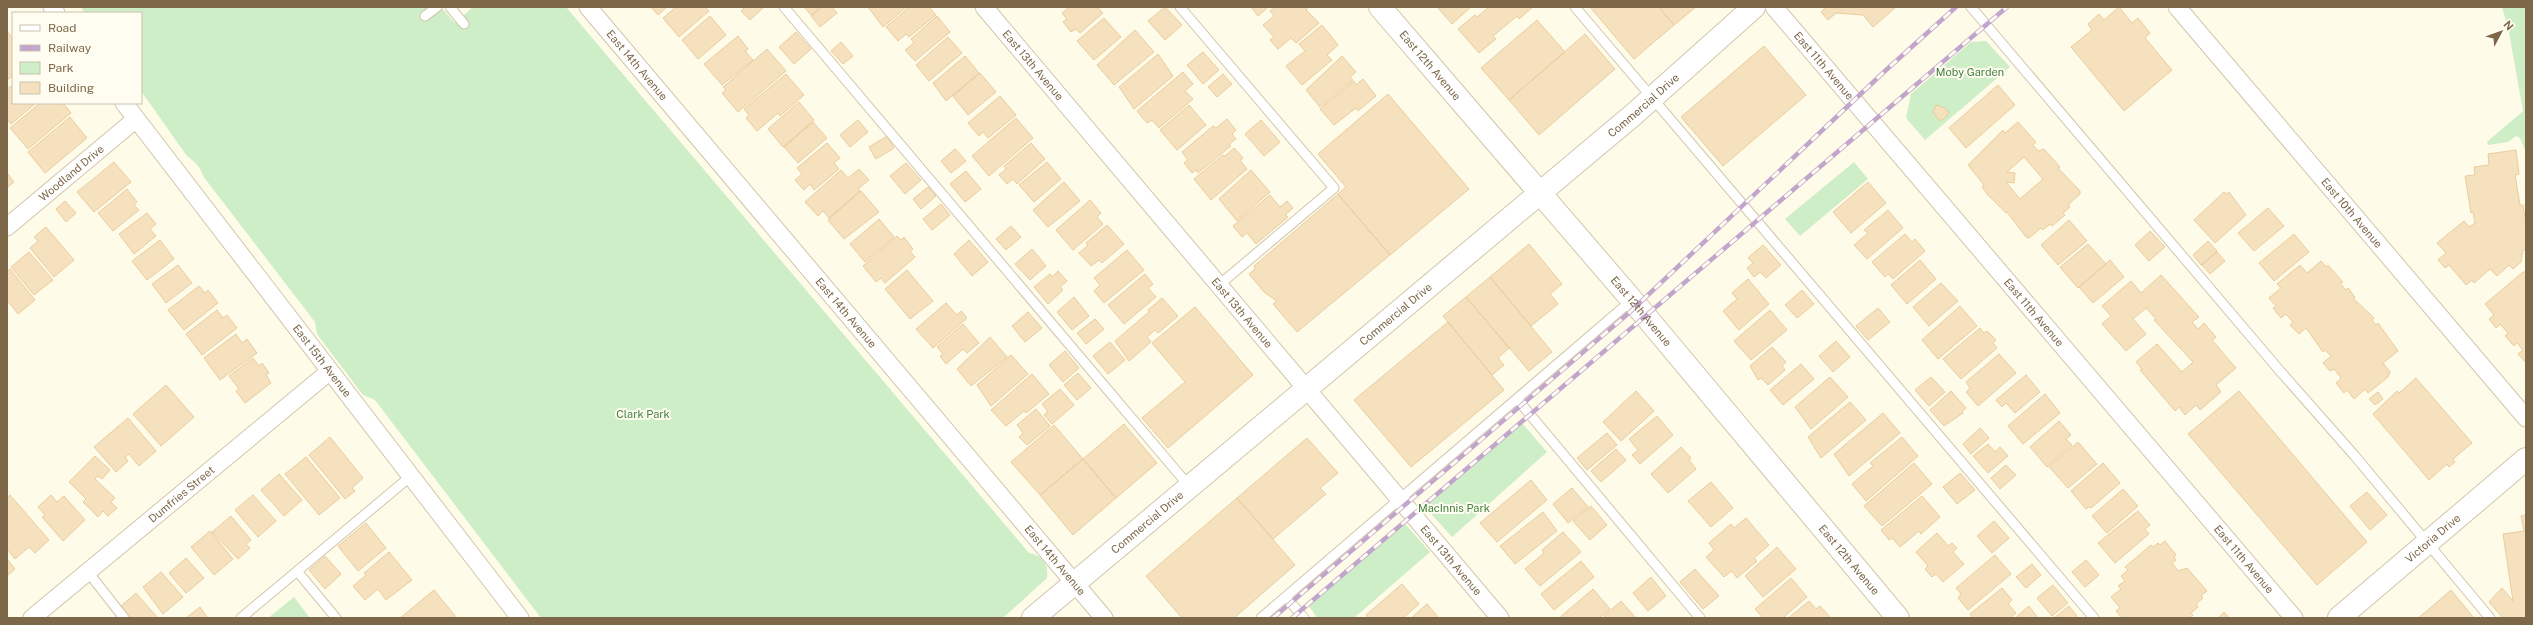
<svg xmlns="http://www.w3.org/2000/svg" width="2533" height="625" viewBox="0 0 2533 625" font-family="'Public Sans',sans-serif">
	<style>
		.green { fill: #cdeec6 }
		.building { fill: #f6e1be; stroke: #eacc9d; fill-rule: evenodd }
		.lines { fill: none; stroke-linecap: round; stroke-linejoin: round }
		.service-casing { stroke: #d2c6ad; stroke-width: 11 }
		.minor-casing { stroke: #d2c6ad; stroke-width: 19 }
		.tertiary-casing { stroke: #d2c6ad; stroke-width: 24 }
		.service { stroke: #fff; stroke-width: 9 }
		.minor { stroke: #fff; stroke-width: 17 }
		.tertiary { stroke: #fff; stroke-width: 22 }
		.rail-casing { stroke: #c2a5cb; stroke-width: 4.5 }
		.rail { stroke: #fffdf1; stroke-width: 3; stroke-dasharray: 9; stroke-linecap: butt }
		.labels { text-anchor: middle; stroke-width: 4; stroke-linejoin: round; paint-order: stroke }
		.street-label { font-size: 11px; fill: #7c6749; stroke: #fffdf1 }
		.park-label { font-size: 11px; fill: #448240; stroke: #fffdf1 }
	</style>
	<rect width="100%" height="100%" fill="#fefbe9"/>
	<path class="green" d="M81,7h360l14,16 18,-16h93l463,546c13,2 20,11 18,25l-44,40h-462l-166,-218 -12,-5 -37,-49 -9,-12 -2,-12 -112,-146c-3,-10 -8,-14 -16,-20l-46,-65v-78h-56z
		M2502,7h24v145l-6,-14 -4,-2 -8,6 -20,3 -1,-3 36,-31 -15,-84z
		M1986,41l24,26 -85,73 -19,-22 5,-24 60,-52z
		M1854,162l14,17 -68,57 -15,-17z
		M1522,423l25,29 -95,85 -27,-30z
		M1405,524l25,28 -76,66h-37l-8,-12z
		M294,597l16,21h-42z"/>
	<path class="building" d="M651,7h16l-9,8z
		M676,7h29l4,4 -30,26 -16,-19z
		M745,7h19l-14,13 -9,-9z
		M804,7h16l-9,8z
		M822,7h10l5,6 -17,14 -9,-11z
		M868,7h38l-23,20z
		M909,7h20l7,8 -27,22 -3,-3 -8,7 -12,-14z
		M1069,7h28l6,6 -23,20 -4,-4 -5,3 -8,-10 4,-3 -5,-6z
		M1165,7l17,18 -17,15 -17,-19z
		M1251,7h17l-10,9z
		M1275,7h33l-2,3 13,13 -23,20 -5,-5 -13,11 -8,-9 4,-3 -11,-12 11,-9 -4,-5z
		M1437,7h34l-19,17z
		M1489,7h44l-14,12 -2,-3 -24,20 3,3 -17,14 -21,-24 17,-14 2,2z
		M1590,7h69l15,18 -40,34z
		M1659,7h37l-22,18z
		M1896,7l-23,20 -10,-12 -27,-2 -8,7 -7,-8 5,-5z
		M2119,7l13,16 6,-5 12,15 -5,5 27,32 -48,41 -53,-64 21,-17 -4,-6 11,-10 5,6z
		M710,16l16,19 -28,24 -16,-19z
		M937,16l13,16 -35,29 -10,-11 9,-7 -3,-4z
		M1104,18l17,19 -27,23 -17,-19z
		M1537,20l28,32 -56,48 -28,-32z
		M1322,25l16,20 -11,10 5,5 -30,25 -16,-19 19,-15 -6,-7z
		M1135,30l19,22 -40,33 -17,-20z
		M7,31l6,8v37l-6,4z
		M796,32l15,17 -17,15 -15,-17z
		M1585,34l30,35 -76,66 -30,-35z
		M738,36l10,13 -3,2 8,9 -31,25 -18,-21z
		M948,37l14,16 -33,28 -13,-16z
		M841,42l12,14 -10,8 -12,-13z
		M1764,46l42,49 -83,71 -42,-49z
		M767,49l19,22 -48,41 -16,-19 4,-3 -3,-3z
		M1203,52l16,18 -16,14 -16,-19z
		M1158,54l15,22 -39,33 -15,-22z
		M965,56l14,17 -33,28 -13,-18z
		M1342,56l14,16 -6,5 3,3 -33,27 -14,-17z
		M1183,72l10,12 -8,7 8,8 -34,29 -7,-8 -5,3 -10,-12z
		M980,73l16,19 -28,23 -15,-19z
		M786,74l18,21 -24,21 -2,-3 -21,18 -11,-13 3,-3 -5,-6z
		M1223,74l9,10 -15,13 -9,-10z
		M1363,79l13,17 -18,15 -2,-3 -22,17 -14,-16 34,-28 2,4z
		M13,85v18h23l-25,21 -4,-5v-30z
		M1998,85l17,20 -49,43 -17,-20z
		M1388,94l81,95 -79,66 -52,-61 8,-7 -28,-33z
		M1000,96l16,19 -28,23 -5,-6 -4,4 -11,-13z
		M799,102l15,18 -31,27 -15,-18z
		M40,103h23l8,10 -43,36 -18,-21z
		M1189,105l17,20 -29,25 -17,-20z
		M1936,105l9,3 4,5 -6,7h-4l-6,-8z
		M70,117l17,21 -42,35 -17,-21z
		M1016,118l17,20 -44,38 -17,-20z
		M1227,119l9,11 -4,4 4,5 -7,5 2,2 -33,27 -2,-3 -4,3 -8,-10 4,-3 -6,-8 31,-26 3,2z
		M858,120l10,12 -18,15 -10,-12z
		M1261,120l19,22 -16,14 -19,-22z
		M813,122l14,16 -29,25 -14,-16z
		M2018,122l18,20 -3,3 5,6 6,-2 16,18 -2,1 22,23v3l-12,11 2,2 -7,6 2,2 -13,11 -2,-2 -7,6 -2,-2 -12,10 -3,-1 -19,-25 -1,1 -18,-18 -6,-8 2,-2 -16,-20 35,-35 2,3zM2024,157l19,22 -23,20 -14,-17 8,1 1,-10 -8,-1z
		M887,136l7,12 -18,11 -7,-12z
		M827,143l13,15 -6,5 5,6 -25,21 -4,-6 -6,6 -9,-10 7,-6 -5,-6z
		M1031,143l14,16 -28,25 -4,-5 -6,5 -8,-9 7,-6 -2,-3z
		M1234,148l9,10 -3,2 7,9 -36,31 -17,-21 29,-24 2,1z
		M955,149l11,12 -15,12 -10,-12z
		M2516,150l3,24 -4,1 5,30h3l3,18v27h-3l-2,12 -8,7 -4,-4 -12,11 -7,-7 -16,14 -2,-3 -6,5 -17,-20 -4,3 -7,-8 8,-7 -9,-10 27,-22 5,6 6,-4 -2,-11 -2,1 -6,-37 10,-1 -1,-8 15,-2 -1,-11z
		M114,162l17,20 -37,30 -17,-20z
		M1047,162l14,17 -27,23 -15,-17z
		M906,163l15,17 -16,14 -15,-18z
		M859,169l10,11 -11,9 2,2 -31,27 -6,-7 -5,5 -13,-14 36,-32 7,8z
		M1251,170l19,22 -33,29 -18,-22z
		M966,171l15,18 -16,13 -15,-18z
		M7,173l7,9 -7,6z
		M1064,182l16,19 -32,26 -15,-17z
		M1868,182l18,21 -35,30 -18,-21z
		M928,187l8,9 -15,13 -8,-10z
		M127,189l10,13 -3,3 5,5 -26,21 -15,-18z
		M861,191l18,21 -35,27 -16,-19z
		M2224,192l3,2 2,-2 17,23 -31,28 -21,-23z
		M1338,194l52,61 -93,77 -24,-28 4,-3 -13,-9 -15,-18 6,-5 -1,-3z
		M1270,195l10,12 7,-6 6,7 -8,7 3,2 -32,27 -9,-11 -5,4 -9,-11z
		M1090,200l11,13 -4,4 6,7 -30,26 -17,-20z
		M65,201l11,12 -10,9 -10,-13z
		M941,204l9,11 -18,15 -9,-11z
		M2268,208l16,18 -30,25 -16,-18z
		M1888,210l15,18 -36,31 -13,-14 14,-12 -4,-3z
		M147,213l9,11 -6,5 6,7 -22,18 -15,-20z
		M879,219l15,18 -29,25 -15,-18z
		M2069,220l18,21 -29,24 -17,-20z
		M1107,225l17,19 -22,19 -3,-3 -8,6 -12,-13 9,-8 -2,-2z
		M1011,226l10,11 -15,13 -10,-11z
		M46,227l28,33 -20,17 -24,-29 8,-7 -4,-4z
		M2150,231l15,16 -16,14 -14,-16z
		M1905,234l7,8 3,-3 10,12 -32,28 -5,-5 -3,3 -13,-15z
		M2294,234l15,18 -35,29 -15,-18z
		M897,236l4,4 3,-3 9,12 -3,2 5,6 -30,26 -4,-5 -5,4 -13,-16z
		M160,240l14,19 -27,21 -15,-19z
		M969,240l19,22 -16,14 -18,-22z
		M2208,241l9,10 -16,14 -8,-10z
		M1529,244l33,40 -12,10 8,10 -27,22 -41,-49z
		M2088,244l18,20 -28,24 -18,-21z
		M1763,245l18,20 -15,13 -6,-6 -6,5 -7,-9 6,-5 -5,-5z
		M1032,249l14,17 -16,14 -15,-16z
		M1127,250l17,20 -40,33 -10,-12 6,-6 -6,-7z
		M29,252l24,28 -19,15 -23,-28z
		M2217,252l8,9 -15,13 -8,-9z
		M1920,260l16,19 -29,25 -16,-19z
		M2110,260l14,17 -31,26 -14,-16z
		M2321,261l5,6 2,-2 15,17 -3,1 6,7 2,-2 7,9 -2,1 21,20 -2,2 4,5 2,-2 20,28 -15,12 7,9 -2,5 -20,16 -3,-4 -11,10 -7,-9 -3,3 -8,-10 5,-5 -7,-9 -4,2 -7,-8 8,-7 -6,-6 -2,2 -17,-24 -7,6 -9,-9 3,-3 -7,-8 -5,4 -8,-10 3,-2 -7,-8 12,-10 -4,-4 23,-19 7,8z
		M178,265l14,18 -26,20 -14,-19z
		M10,269l25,31 -17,14 -11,-14v-29z
		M907,270l26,31 -23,18 -25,-30z
		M1058,271l9,10 -7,6 3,3 -15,14 -14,-17 16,-13 2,3z
		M2523,272h3v91l-8,-9 5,-4 -6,-7 -3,3 -9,-10 3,-3 -8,-9 -4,4 -7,-9 5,-4 -9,-11z
		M1145,274l8,10 -5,4 8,9 -32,27 -16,-19z
		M2161,275l38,42 -7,5 6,7 6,-6 12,14 -4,3 24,28 -20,17 5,7 -21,18 -4,-5 -11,10 -6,-8 -4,4 -35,-41 2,-1 -6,-7 21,-18 25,28 11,-10 -39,-42 2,-1 -10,-11 -13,11 13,15 -20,17 -24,-27 9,-8 -9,-10 29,-25 10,12z
		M1490,277l62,75 -23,19 -63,-74z
		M1748,279l21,25 -30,26 -16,-19 14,-12 -5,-6z
		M1941,283l17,18 -29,25 -16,-19z
		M199,286l6,7 3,-3 10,13 -34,27 -16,-20z
		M1802,290l12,14 -17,14 -12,-13z
		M1074,297l15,19 -17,14 -15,-18z
		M1466,297l43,51 -11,10 6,7 -12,10 -49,-59z
		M1162,298l16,18 -20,17 -3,-3 -8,7 4,5 -22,19 -14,-20 34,-29 -1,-2z
		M946,303l11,12 4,-4 6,7 -34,30 -17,-19z
		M1960,306l17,20 -39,33 -16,-19z
		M1195,307l58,68 -85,73 -26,-30 43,-36 -33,-39z
		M1878,308l12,14 -22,18 -12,-14z
		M217,310l6,8 4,-3 10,13 -35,27 -16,-21z
		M1770,310l17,20 -36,30 -17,-19z
		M1028,312l14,16 -17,14 -13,-16z
		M1095,319l9,10 -18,15 -9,-11z
		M1448,322l56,68 -93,77 -57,-67z
		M963,324l16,19 -12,10 -4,-4 -17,15 -6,-8 3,-2 -6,-7z
		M1980,328l4,5 3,-2 9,9 -3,3 4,5 -36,31 -18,-20z
		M236,334l6,9 5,-4 10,14 -37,27 -16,-22z
		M990,337l17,20 -36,29 -14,-17z
		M1836,341l14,16 -17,15 -14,-16z
		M1110,342l15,18 -17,14 -15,-18z
		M1772,347l14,15 -4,4 3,4 -17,15 -7,-7 -3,2 -8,-14z
		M1065,351l14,17 -16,14 -14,-17z
		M1999,354l17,19 -38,33 -12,-14 4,-4 -4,-6z
		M1011,355l17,19 -37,32 -14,-21z
		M253,358l6,8 3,-3 7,10 -3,2 5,8 -26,20 -9,-12 3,-2 -10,-13z
		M1801,364l13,15 -31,26 -13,-15z
		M1078,373l13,15 -14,12 -13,-15z
		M1032,374l17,20 -23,19 -2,-2 -18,15 -15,-16z
		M2026,375l14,17 -25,21 -9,-10 -4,4 -6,-7z
		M1830,377l18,20 -37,32 -16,-22z
		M1931,377l14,15 -16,14 -14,-16z
		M2416,378l56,65 -19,16 2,3 -6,5 -2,-3 -18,16 -56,-66 24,-23 2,2z
		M166,385l28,32 -33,29 -28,-32z
		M1060,389l14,16 -22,19 -8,-9 4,-3 -6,-8z
		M1636,391l18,20 -33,30 -18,-19z
		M1951,391l15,17 -4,4 1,1 -19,13 -14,-16z
		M2239,391l128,151 -50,43 -129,-151z
		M2378,392l5,7 -8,6 -6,-6z
		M2045,394l15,19 -37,31 -15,-18z
		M1850,402l16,18 -45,38 -13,-21z
		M1036,409l14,17 -23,19 -8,-8 4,-4 -6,-8z
		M1883,413l17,20 -51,43 -15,-22z
		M1657,416l16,19 -33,29 -8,-9 6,-5 -9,-11z
		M128,418l28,33 -17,15 -10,-12 -4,3 3,4 -12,11 -22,-25z
		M2059,421l12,14 -5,4 6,6 -25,22 -17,-20z
		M1124,424l33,39 -41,35 -33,-39z
		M1054,425l29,34 -43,36 -29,-33z
		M1980,428l9,10 -18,16 -8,-10z
		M1607,433l10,12 -30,25 -10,-12z
		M330,437l33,41 -11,10 3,3 -10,8 -36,-44z
		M1902,437l16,19 -52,45 -14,-17 21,-18 -3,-3z
		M1307,438l31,35 -18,15 6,6 -53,45 -36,-41z
		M2078,442l19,22 -29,24 -19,-21z
		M1988,444l7,8 5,-5 8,9 -20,17 -15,-17z
		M1681,447l10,11 -2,2 7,9 -28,24 -17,-19z
		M1616,449l10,11 -25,22 -10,-11z
		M95,456l15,14 -8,9 -4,-3 -3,3 20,19 -4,4 6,6 -9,8 -5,-5 -5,6 -15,-15 3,-3 -17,-17z
		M306,457l34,41 -21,17 -34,-41z
		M1083,459l33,39 -43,37 -33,-40z
		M1914,463l18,21 -50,42 -18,-20z
		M2103,463l17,20 -29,25 -2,-1 -3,2 -15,-18z
		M2006,465l10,10 -16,14 -9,-11z
		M1960,473l15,17 -18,14 -14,-17z
		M279,474l23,26 -18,16 -23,-26z
		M1531,480l16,20 -50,42 -17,-19z
		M1711,482l22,26 -22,19 -23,-26z
		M1572,488l16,19 -20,16 -15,-19z
		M2123,489l15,17 -31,27 -15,-17z
		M2367,492l20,23 -17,15 -20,-24z
		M10,495l39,45 -14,13 -6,-6 -14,12 -8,-10v-51z
		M51,495l6,7 7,-6 21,24 -22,21 -21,-24 3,-2 -7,-8z
		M253,495l23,26 -18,16 -23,-27z
		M1922,496l18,21 -19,17 -2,-3 -19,16 -8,-9 -3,2 -8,-10z
		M1237,498l58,67 -61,53h-52l-36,-42z
		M1591,506l16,19 -17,15 -17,-19z
		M2138,511l12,14 -5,4 4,5 -34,29 -17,-20z
		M1543,512l14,19 -42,33 -15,-18z
		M2526,515v103h-23l-14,-16 13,-14 11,13 -10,-67 21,-3 -3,-15z
		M231,516l20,24 -5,4 4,4 -12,11 -26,-27z
		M1746,518l23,27 -15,13 3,3 -20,17 -5,-7 -8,6 -18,-20 8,-7 -5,-7 22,-19 3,4z
		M1994,521l15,17 -17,15 -15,-17z
		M366,523l20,25 -28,23 -20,-25z
		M210,531l23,28 -19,16 -23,-28z
		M1563,532l18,20 -41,34 -15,-17 19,-16 -2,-3z
		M1937,533l11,13 4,-3 5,5 -4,4 11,12 -21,18 -7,-8 -4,3 -7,-8 3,-3 -12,-14z
		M2165,541l11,14 -2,2 2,3 -4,3 6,8 9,-3 20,23 -6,5 2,2 -7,6 2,3 -7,6 2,2 -3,3h-68l-6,-7 4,-3 -9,-11 10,-8 -3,-3 7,-5 -4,-5 7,-6 -3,-3 26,-22 2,2 5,-4 2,2z
		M1777,547l19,22 -33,28 -18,-21z
		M389,552l23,28 -26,20 -8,-11 -13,11 -12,-14 13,-11 -2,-2z
		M1995,555l16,19 -43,36 -10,-12 3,-4 -5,-6z
		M325,556l16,18 -16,15 -16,-19z
		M186,558l18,20 -18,15 -17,-20z
		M7,559l8,10 -8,7z
		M2086,560l13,15 -14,12 -13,-15z
		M1581,561l13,16 -40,33 -13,-16z
		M2032,564l9,11 -15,13 -10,-11z
		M1695,569l24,27 -16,13 -23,-27z
		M161,572l22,25 -20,17 -20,-27z
		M1651,577l15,19 -18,15 -15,-18z
		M1791,578l16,19 -24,21h-20l-8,-9z
		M1402,584l17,20 -16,14h-35l-2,-3z
		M2053,585l15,18 -16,13 -15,-18z
		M2002,588l10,12 -4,4 8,9 -6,5h-37l-3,-4z
		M1593,589l17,20 -11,9h-40z
		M434,590l23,28h-57z
		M2451,590l23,28h-56l10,-8z
		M136,593l22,25h-29l-9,-11z
		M1621,601l15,17h-30l-2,-2z
		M1809,601l7,8 4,-3 11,12h-43z
		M1427,604l12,14h-28z
		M2029,606l9,12h-23z
		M2069,606l8,10 -2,2h-21z
		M200,607l8,11h-22z
		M2224,612l5,6h-11z"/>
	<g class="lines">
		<g class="service-casing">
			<path id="service" d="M450,7l14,17
				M784,7l405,479
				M1180,7l154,181 -115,97
				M1575,7l519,611
				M1971,7l309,364 74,84 136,163
				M425,16l12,-9
				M1517,399l183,219
				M297,571l39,47
				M88,572l36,46
				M1286,597l18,21
				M241,618l170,-142
				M1261,618l371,-318"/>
		</g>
		<g class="minor-casing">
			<g id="minor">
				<path d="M52,7l4,6"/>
				<path id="s1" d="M588,7l516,611"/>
				<path id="s2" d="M984,7l516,611"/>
				<path id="s3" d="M1774,7l520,611"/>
				<path id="s4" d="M2177,7l349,411"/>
				<path id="s5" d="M124,103l396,515"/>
				<path id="s6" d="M7,227l129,-108"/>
				<path id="s7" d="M32,618l298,-247"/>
			</g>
		</g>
		<g class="tertiary-casing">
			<g id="tertiary">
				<path id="s8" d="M1380,7l252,293 266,318"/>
				<path id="s9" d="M1033,618l600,-503 121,-108"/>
				<path id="s10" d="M2339,618l187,-159"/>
			</g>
		</g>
		<use href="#service" class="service"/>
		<use href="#minor" class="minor"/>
		<use href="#tertiary" class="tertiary"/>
		<g class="rail-casing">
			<path id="rail" d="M1273,618l357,-306 255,-241 71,-64
				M1292,618l715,-611"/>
		</g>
		<use href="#rail" class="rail"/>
	</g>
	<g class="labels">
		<g class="street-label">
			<text dy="4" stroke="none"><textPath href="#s1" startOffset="76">East 14th Avenue</textPath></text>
			<text dy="4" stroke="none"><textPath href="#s2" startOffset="76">East 13th Avenue</textPath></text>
			<text dy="4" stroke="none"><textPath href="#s8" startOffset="77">East 12th Avenue</textPath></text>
			<text dy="4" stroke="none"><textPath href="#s3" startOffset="77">East 11th Avenue</textPath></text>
			<text dy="4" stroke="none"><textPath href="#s9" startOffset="797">Commercial Drive</textPath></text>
			<text dy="4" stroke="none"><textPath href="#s6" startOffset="84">Woodland Drive</textPath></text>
			<text dy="4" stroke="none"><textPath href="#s4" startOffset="270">East 10th Avenue</textPath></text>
			<text dy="4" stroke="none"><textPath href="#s8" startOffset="401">East 12th Avenue</textPath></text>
			<text dy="4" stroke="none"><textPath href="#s3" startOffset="401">East 11th Avenue</textPath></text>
			<text dy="4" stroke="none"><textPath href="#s1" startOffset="400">East 14th Avenue</textPath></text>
			<text dy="4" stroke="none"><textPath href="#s2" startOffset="400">East 13th Avenue</textPath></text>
			<text dy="4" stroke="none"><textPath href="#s9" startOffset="473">Commercial Drive</textPath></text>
			<text dy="4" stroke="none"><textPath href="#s5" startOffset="325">East 15th Avenue</textPath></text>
			<text dy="4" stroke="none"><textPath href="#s7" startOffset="194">Dumfries Street</textPath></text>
			<text dy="4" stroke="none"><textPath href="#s9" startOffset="149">Commercial Drive</textPath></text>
			<text dy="4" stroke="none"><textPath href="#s10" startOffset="123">Victoria Drive</textPath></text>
			<text dy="4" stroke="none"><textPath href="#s3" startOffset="725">East 11th Avenue</textPath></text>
			<text dy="4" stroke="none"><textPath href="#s1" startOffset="724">East 14th Avenue</textPath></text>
			<text dy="4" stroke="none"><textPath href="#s2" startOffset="724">East 13th Avenue</textPath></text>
			<text dy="4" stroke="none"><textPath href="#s8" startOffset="725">East 12th Avenue</textPath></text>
		</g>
		<g class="park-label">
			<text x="1970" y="76">Moby Garden</text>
			<text x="643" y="418">Clark Park</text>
			<text x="1454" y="512">MacInnis Park</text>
		</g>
	</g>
	<rect width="2533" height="625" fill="none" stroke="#7c6749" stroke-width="16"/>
	<rect x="12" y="12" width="130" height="92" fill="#fffdf1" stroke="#cbc1ae"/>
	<rect x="20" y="25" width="20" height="6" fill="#ffffff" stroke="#cbc1ae"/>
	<text x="48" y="32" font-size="12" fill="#7c6749">Road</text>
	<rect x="20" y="45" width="20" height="6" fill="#c2a5cb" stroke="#cbc1ae"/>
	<text x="48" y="52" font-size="12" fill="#7c6749">Railway</text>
	<rect x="20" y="62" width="20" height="12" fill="#cdeec6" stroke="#cbc1ae"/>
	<text x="48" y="72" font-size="12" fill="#7c6749">Park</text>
	<rect x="20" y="82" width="20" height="12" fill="#f6e1be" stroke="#cbc1ae"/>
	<text x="48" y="92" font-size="12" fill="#7c6749">Building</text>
	<g transform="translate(2501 32) rotate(49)" stroke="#fffdf1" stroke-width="3" paint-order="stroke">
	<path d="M0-3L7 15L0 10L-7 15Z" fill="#7c6749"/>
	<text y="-6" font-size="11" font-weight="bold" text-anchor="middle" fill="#7c6749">N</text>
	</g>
</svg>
